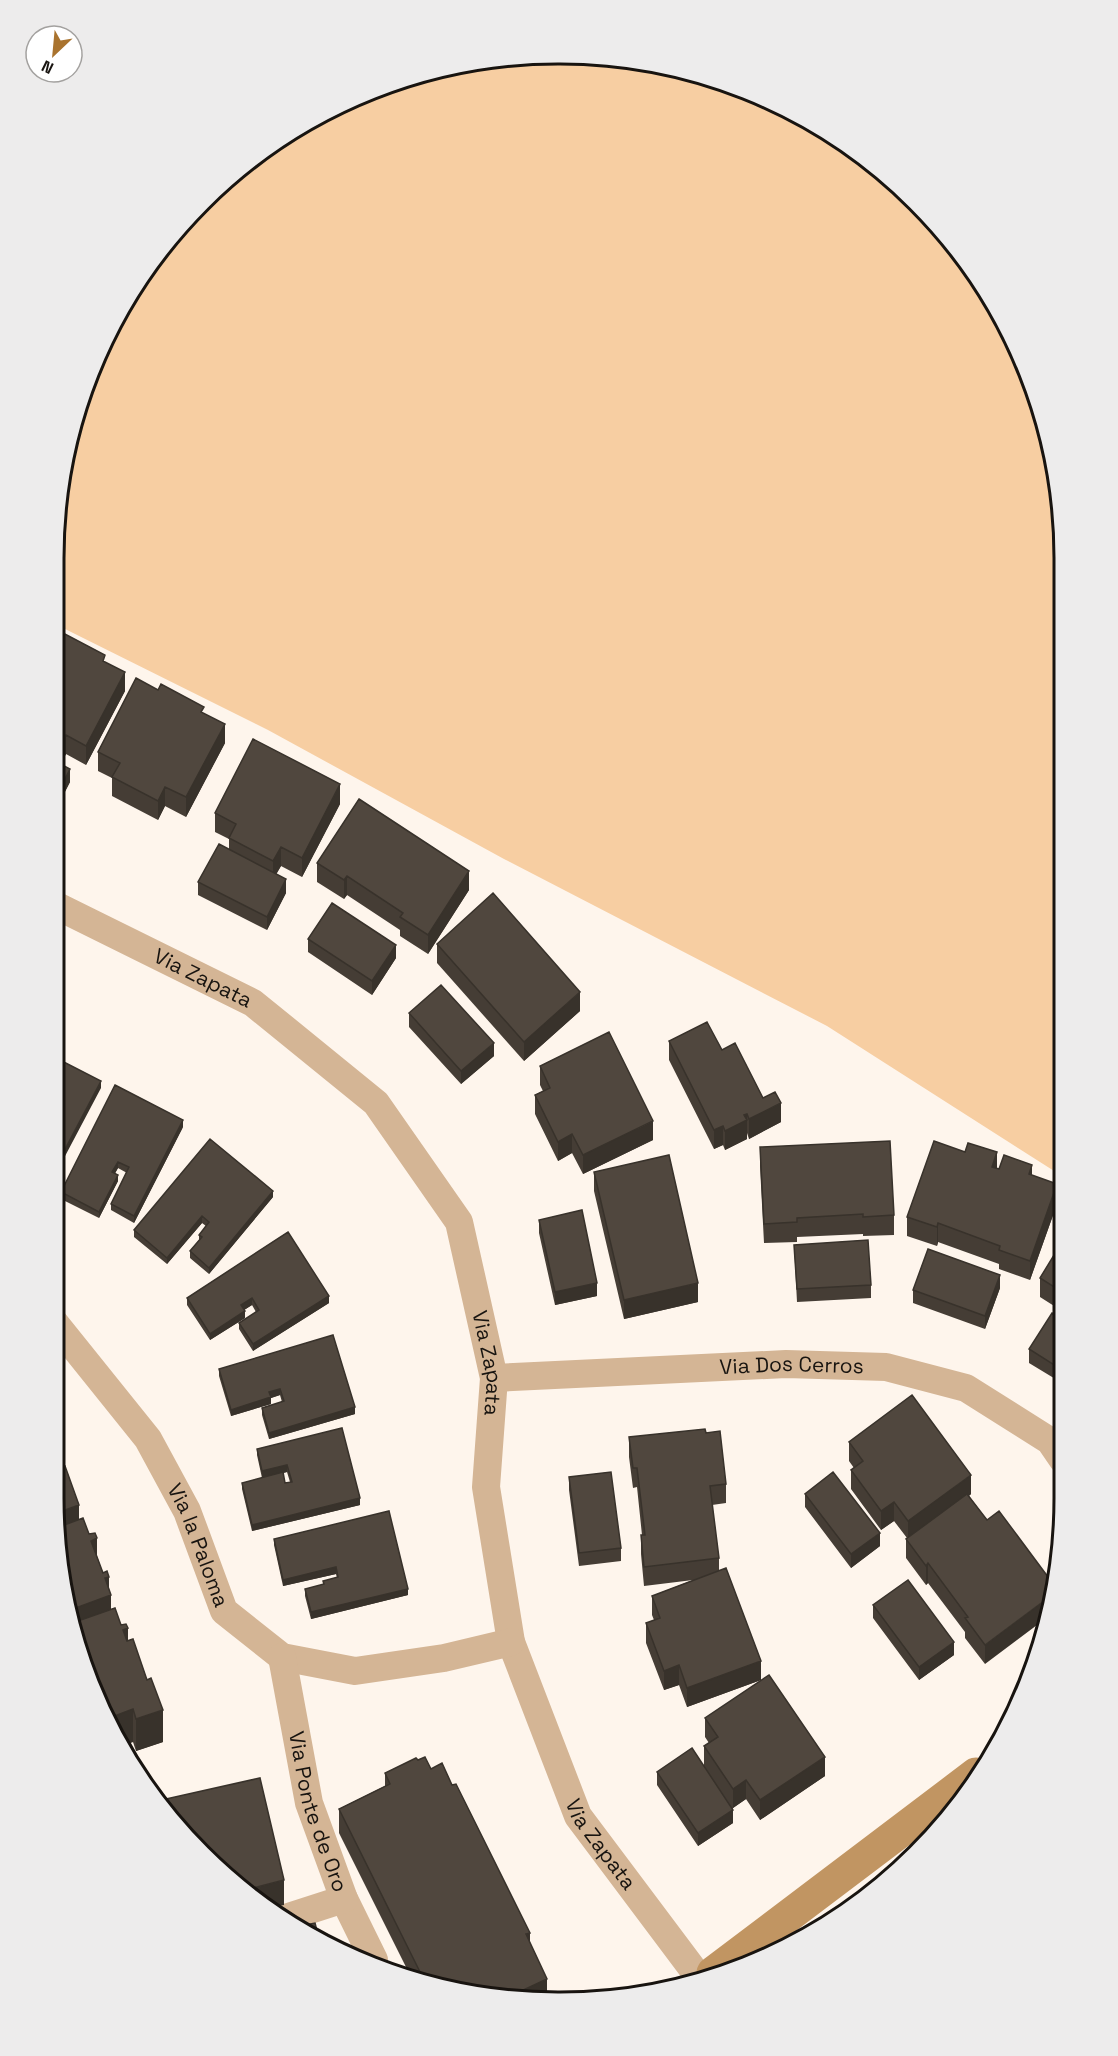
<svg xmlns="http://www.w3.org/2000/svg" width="1118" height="2056" viewBox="0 0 1118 2056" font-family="'Space Grotesk',sans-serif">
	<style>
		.green { fill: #f7cea2 }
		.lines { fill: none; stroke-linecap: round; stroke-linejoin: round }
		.minor { stroke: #d4b595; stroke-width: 28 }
		.secondary { stroke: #c19562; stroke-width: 33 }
		.wall { fill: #453d35; fill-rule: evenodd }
		.shaded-wall { fill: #38322b }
		.building { fill: #50473e; stroke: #38322b; stroke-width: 1.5 }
		.labels { text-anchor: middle; stroke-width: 6; stroke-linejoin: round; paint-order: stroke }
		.street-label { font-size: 21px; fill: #181410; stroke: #fff }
		.rim { fill: none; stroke: #181410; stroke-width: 3 }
	</style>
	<rect width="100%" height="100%" fill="#fef5ec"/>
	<path class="green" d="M526,55l99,3 96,23 90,40 105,81 63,77 58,117 23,97 2,683 -235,-150 -323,-167 -236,-129 -213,-106v-98l16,-98 50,-121 58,-81 72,-67 84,-53 93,-35z"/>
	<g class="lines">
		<g class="minor">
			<path id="s1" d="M55,905l198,98 123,100 83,119 35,156 -8,109 25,155 67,174 120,160"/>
			<path id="s2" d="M54,1322l94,117 39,72 37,100 58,46 73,14 89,-13 67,-16"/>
			<path id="s3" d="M494,1378l292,-14 100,3 80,21 84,53 13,19"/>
			<path id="s4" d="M282,1657l27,146 35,96 30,61"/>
			<path d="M282,1919l62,-20"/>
		</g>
		<path class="secondary" d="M713,1973l263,-199"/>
	</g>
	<path class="wall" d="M55,637l50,25 20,29 -39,74 -20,-11 -5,10 9,18 -15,29z
		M204,713l21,30 -39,74 -21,-11 -7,14 -46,-24v-18l-14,-7v-19z
		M340,804l-38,73 -21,-11 -5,8 10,19 -19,37 -69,-35v-13l31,-33v-10l-14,-7v-19z
		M317,863l152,27 -41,64 -28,-18v-6l-53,-35 -3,4 -27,-17z
		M308,939l88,19 -24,37 -64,-43z
		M437,944l143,67 -56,50 -87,-98z
		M409,1013l85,43 -33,28 -52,-57z
		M669,1041l53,9 41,48 18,24 -32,17 -2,-6v6l-22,11 -2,-5 -9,4 -45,-89z
		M540,1066l113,74 -70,34 -11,-21 -14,8 -23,-47v-19l8,-4 -3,-6z
		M183,1127l-49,96 -23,-13v-6l16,-31 -9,-5 -3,5 3,8 -19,37 -38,-19v-7z
		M760,1147l134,68v20l-31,1v-2l-66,3v5l-33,1 -4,-77z
		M997,1168l35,7 25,29 -27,76 -31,-11v-5l-61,-22 -1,4 -30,-10v-19z
		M594,1172l104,130 -74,17 -30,-128z
		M273,1197l-64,77 -19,-16v-7l9,-11v-5l7,-9 -4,-3 -35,41 -33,-27v-7z
		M539,1220l58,76 -42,9 -16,-72z
		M288,1232l41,71 -76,48 -14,-22v-6l17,-11 -4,-7 -8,5 1,8 -35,22 -23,-35v-7z
		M1062,1242v69l-22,-14v-19z
		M794,1245l77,40v13l-74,4z
		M1000,1288l-15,41 -72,-26v-13z
		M1062,1319v64l-33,-20v-14z
		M219,1369l136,45 -86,25 -7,-24v-7l20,-6 -2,-7 -9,3v6l-40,12 -12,-40z
		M706,1433l20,51v19l-14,2 7,53v13l42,109 -74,27 -8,-22 -15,5 -18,-47v-20l8,-3 -2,-5v-19l41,-16 -49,6 -3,-32v-19h1l-5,-48 -4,1 -4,-31v-20z
		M849,1442l122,52 -2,2 18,24 -2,144 -20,-26v-6l-37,-49 -2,2 -20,-27v-19l1,-1 -13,-17 -13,9 -30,-41v-19l3,-2 -5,-7z
		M257,1449l103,56 -108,26 -10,-42v-6l20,-5 -5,-23zM287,1472l3,10 -5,1 -2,-10z
		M569,1477l52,71v13l-42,5 -10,-76z
		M805,1494l75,52 -29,22 -46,-61z
		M79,1519l18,37 12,35 2,19 17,31 35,101 -27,9 -3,-9 -7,2 -45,-84z
		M274,1539l134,56 -97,24 -6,-23v-7l18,-4v-4l14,-3 -1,-4 -53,12 -9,-41z
		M873,1605l81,50 -35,25 -46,-62z
		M705,1718l120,58 -65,44 -14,-21 -13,9v15l-35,23 -41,-61v-13l47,-6v-20l5,-3 -4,-6z
		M418,1760l13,9 99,174 17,53 -118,-11 -18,-8 -72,-144v-24l46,-23v-13z"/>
	<path class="shaded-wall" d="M125,672v19l-39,74v-19z
		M225,724v19l-39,74v-20z
		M66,735v19l-8,14v-19z
		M70,769v13l-15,29v-13z
		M340,784v20l-38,73v-19z
		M165,787v19l-7,14v-19z
		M281,847v19l-8,14v-19z
		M469,871v19l-41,64v-19z
		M347,876v19l-3,4v-19z
		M286,879v14l-19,37v-13z
		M396,945v13l-24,37v-14z
		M580,992v19l-56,50v-19z
		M494,1043v13l-33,28v-13z
		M101,1081v7l-47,89v-7z
		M781,1103v19l-32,17v-20z
		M747,1114v25l-22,11v-19z
		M183,1120v7l-49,96v-7z
		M653,1121v19l-70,34v-19z
		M723,1126v19l-9,4v-19z
		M572,1134v19l-14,8v-19z
		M997,1152v20l-5,-5z
		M118,1162v6l-6,11v-7z
		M1032,1165v19l-3,-10z
		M118,1175v6l-19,37v-6z
		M1057,1184v20l-27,76v-19z
		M273,1191v6l-64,77v-6z
		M202,1216v7l-35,41v-6z
		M938,1223v19l-1,4v-19z
		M1000,1275v13l-15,41v-13z
		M597,1283v13l-42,9v-13z
		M698,1283v19l-74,17v-19z
		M329,1296v7l-76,48v-7z
		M252,1298v7l-11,7v-7z
		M245,1311v7l-35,22v-6z
		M280,1389v6l-9,3v6l-40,12v-6l38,-18z
		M355,1407v7l-86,25v-6z
		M287,1465v7l-25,6v-7z
		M971,1475v19l-63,46v-19z
		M360,1498v7l-108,26v-6z
		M894,1502v19l-13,9v-19z
		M79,1505v32l-17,7 -5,-31z
		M880,1533v13l-29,22v-14z
		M97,1538v33l-6,-30z
		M928,1563v20l-2,2v-19z
		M336,1567v7l-53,12v-6z
		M109,1577v18h2v32l-33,13 -5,-31 32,-31z
		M408,1589v6l-97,24v-7z
		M1052,1595l-3,21 -64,48v-19z
		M128,1628v33l-5,-31z
		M954,1642v13l-35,25v-13z
		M761,1661v19l-74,27v-19z
		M679,1665v20l-15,5v-19z
		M133,1709v33l-7,2 -14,-27z
		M163,1710v32l-27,9v-32z
		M825,1757v19l-65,44v-20z
		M746,1780v19l-13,9v-19z
		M733,1810v13l-35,23v-13z
		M284,1880v25l-15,3 -20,-19z
		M530,1933v24l-4,-23z
		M547,1979v17l-30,-3z"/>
	<path class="building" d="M61,632l44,23 -2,6 22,11 -39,74 -20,-11 -8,14 -3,-2v-110l3,1z
		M136,678l22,12 3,-6 43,23 -3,5 24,12 -39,73 -21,-10 -7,14 -46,-24 8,-14 -22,-11z
		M253,739l87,45 -38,74 -21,-11 -8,14 -44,-23 7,-14 -21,-11z
		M55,761l15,8 -15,29z
		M359,799l110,72 -41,64 -28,-18 3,-4 -56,-37 -3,4 -27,-17z
		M219,844l67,35 -19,38 -69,-35z
		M493,893l87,99 -56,50 -87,-98z
		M332,903l64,42 -24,36 -64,-42z
		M441,985l53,58 -33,28 -52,-58z
		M707,1022l15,28 13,-7 28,55 12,-6 6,11 -32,16 -2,-5 -3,1 3,5 -22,11 -2,-5 -9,4 -45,-89z
		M609,1032l44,89 -70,34 -11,-21 -14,8 -23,-47 15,-7 -10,-22z
		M54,1057l47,24 -47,89z
		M115,1085l68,35 -49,96 -23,-12 18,-37 -11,-5 -6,10 6,3 -19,37 -38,-20z
		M210,1139l63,52 -64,77 -19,-17 12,-14 -3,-2 10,-13 -7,-6 -35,42 -33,-28z
		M890,1141l4,74 -31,2v-3l-66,4v4l-33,2 -4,-77z
		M934,1141l31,11 3,-9 29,9 -5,15 7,2 5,-14 28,10 -3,9 28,10 -27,77 -31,-11 1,-4 -62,-23 -1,4 -30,-10z
		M669,1155l29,128 -74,17 -30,-128z
		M582,1210l15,73 -42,9 -16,-72z
		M288,1232l41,64 -76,48 -14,-21 20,-13 -7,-12 -11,7 4,6 -35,23 -23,-36z
		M868,1240l3,45 -74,4 -3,-44z
		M1062,1242v50l-22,-14z
		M928,1249l72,26 -15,41 -72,-26z
		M1052,1313l10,6v51l-33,-21z
		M333,1335l22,72 -86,26 -7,-25 22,-7 -4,-12 -11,3 2,5 -40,13 -12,-41z
		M912,1395l59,80 -63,46 -14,-19 -13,9 -30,-41 12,-9 -14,-19z
		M342,1428l18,70 -108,27 -10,-42 41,-11 2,11 7,-1 -5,-17 -25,6 -5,-22z
		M705,1429l1,4 14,-2 6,53 -16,2 9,72 -75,9 -3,-32h4l-8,-67h-4l-4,-31z
		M65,1466l14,39 -22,8 -3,-16v-27z
		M611,1472l10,76 -42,5 -10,-76z
		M833,1472l47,61 -29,21 -46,-60z
		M967,1494l20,26 12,-9 55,74 -2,10 -67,50 -20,-27 3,-1 -40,-54 -2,3 -20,-27z
		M389,1511l19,78 -97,23 -6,-23 19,-5 -1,-3 15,-4 -2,-10 -53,13 -9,-41z
		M83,1518l6,16 6,-1 2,5 -6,3 12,32 4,-2 2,6 -4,1 6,17 -38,14 -14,-82z
		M726,1568l35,93 -74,27 -8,-23 -15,6 -18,-48 14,-5 -8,-22z
		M908,1580l46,62 -35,25 -46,-62z
		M115,1608l6,17 5,-1 2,4 -5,2 4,11 6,-2 14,41 4,-2 12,32 -27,9 -3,-10 -21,8 -31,-57 -6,-38z
		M769,1675l56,82 -65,43 -14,-20 -13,9 -29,-43 14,-9 -13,-19z
		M692,1748l41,62 -35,23 -41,-61z
		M425,1757l6,12 11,-6 10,22 4,-1 74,149 -4,1 21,45 -30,14 -88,-8 -3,-1 -87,-175 51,-25 -5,-11 31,-15 2,2z
		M260,1778l24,102 -35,9 -90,-84 -2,-4z
		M315,1923l3,12 -19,-9z"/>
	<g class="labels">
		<g class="street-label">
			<text dy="7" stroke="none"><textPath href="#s1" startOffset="165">Via Zapata</textPath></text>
			<text dy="7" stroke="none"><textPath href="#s1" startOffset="669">Via Zapata</textPath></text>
			<text dy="7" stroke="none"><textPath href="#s3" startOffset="298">Via Dos Cerros</textPath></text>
			<text dy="7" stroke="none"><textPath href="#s2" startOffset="268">Via la Paloma</textPath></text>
			<text dy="7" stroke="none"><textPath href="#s4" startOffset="159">Via Ponte de Oro</textPath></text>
			<text dy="7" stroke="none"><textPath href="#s1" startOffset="1173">Via Zapata</textPath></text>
		</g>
	</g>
	<path d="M0 0H1118V2056H0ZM558 64H560A494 494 0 0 1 1054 558V1498A494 494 0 0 1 560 1992H558A494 494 0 0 1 64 1498V558A494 494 0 0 1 558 64Z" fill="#edecec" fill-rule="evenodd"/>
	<path class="rim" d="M558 64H560A494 494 0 0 1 1054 558V1498A494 494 0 0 1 560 1992H558A494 494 0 0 1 64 1498V558A494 494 0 0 1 558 64Z"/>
	<g transform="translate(54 54) rotate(206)"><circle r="28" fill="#ffffff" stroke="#a3a19f" stroke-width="1.5"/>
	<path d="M0-4.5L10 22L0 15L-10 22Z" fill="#a9732e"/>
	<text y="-9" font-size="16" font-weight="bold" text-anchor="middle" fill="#181410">N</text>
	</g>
</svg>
